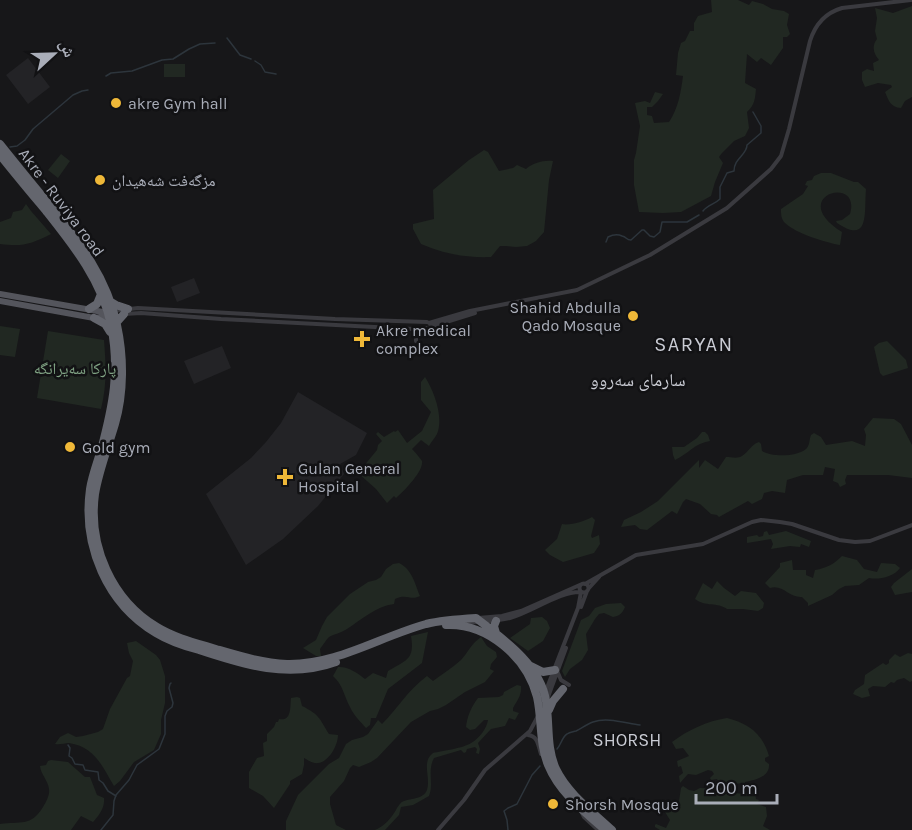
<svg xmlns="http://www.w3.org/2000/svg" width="912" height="830" viewBox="0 0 912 830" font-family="Karla,'Noto Naskh Arabic',sans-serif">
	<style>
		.built { fill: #232326 }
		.green { fill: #212822 }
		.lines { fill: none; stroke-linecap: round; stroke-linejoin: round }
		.stream { stroke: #2d353c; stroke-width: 1.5 }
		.minor { stroke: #3a3a3f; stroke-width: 4 }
		.major { stroke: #54555c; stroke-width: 6 }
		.highway { stroke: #64666e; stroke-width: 8 }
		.poi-dot { fill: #efb838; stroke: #121214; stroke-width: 2 }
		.labels { text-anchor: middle; stroke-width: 5; stroke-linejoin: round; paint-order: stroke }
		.poi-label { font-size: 16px; fill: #a9adb8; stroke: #121214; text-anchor: start }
		.street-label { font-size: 16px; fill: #a9adb8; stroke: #121214 }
		.park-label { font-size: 16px; fill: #80a384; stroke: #121214 }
		.neighbourhood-label { font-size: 18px; fill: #caccd4; stroke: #121214 }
		.quarter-label { font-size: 20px; letter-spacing: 1.5px; fill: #caccd4; stroke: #121214 }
	</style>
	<rect width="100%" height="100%" fill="#171719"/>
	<path class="built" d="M28,58l22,29 -22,17 -22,-29z
		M194,278l6,15 -23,9 -6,-15z
		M222,346l9,22 -37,16 -10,-23z
		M298,392l69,41 -11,22 -16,9 4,10 -26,32 -35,33 -37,26 -40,-71 45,-36 15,-16 15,-19z"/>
	<path class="green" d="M711,0h27l11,5 3,-4 11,3 9,5 12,2 5,3 -2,11 3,9 -3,3h-4v11l-12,17 -10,-7 -4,4 -10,-8 -2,29 11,6c-1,9 -1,16 -9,23l2,16 -4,8 -11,5 -12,12 -3,4 4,6 -8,19 -4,14 -30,16 -18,1 -24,-1 -5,-27v-25l2,-7 4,-27 -5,-23 10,-2 5,2 5,-11 8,2 -5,7 -6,6h-5v8l5,1 2,7 15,-1c9,-13 12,-30 14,-46l-7,-1 2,-22 3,-10 4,-2 5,-10h4v-8l4,-7 14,-4z
		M912,6v91l-7,4 -4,7c-11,-1 -12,-7 -16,-16l7,-5 -1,-2 -13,-2 -13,4 -3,-7v-8l5,-3 7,2 -1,-8 6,-3c-5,-6 -8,-13 -2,-21l-2,-8 2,-13 -2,-10 18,5z
		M164,64h21v13h-21z
		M484,150l4,2 11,19 14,-3 4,-3 9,4c7,-6 17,-9 27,-8l-4,19 -5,52 -8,9 -9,5 -11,1 -10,-1h-6l-9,11c-24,1 -47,-3 -70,-13l-8,-15v-5l21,-5 -1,-29 36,-30z
		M61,154l9,7 -12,17 -10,-8z
		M821,173h10l23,9h4l8,7c-2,24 4,56 -29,34l-1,-2 6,-1 8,-6c12,-40 -65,-18 -8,18l-2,13c-16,-3 -43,-11 -55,-22 -4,-4 -4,-9 -4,-14l22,-15 5,-8 -3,-1 2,-4 5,-1 2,-4z
		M26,204l5,7 20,23c-20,10 -28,13 -51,10v-22l11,-4 2,-6 9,-2z
		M0,326l20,3 -5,28 -15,-2z
		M48,331l56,9c2,25 3,45 -3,69l-64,-11z
		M887,341l19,19 2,8 -25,8 -3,-3 -6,-26 5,-4z
		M425,377c9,14 19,40 12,57 -2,4 -6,8 -8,12l-8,-6 -9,9c3,3 8,9 10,12 2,10 -19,31 -26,37l-2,-2 -7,7 -11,-14 -18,-16 19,-23 1,-5 4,-4 -6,-7 2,-2 6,5 10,-6 1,1 3,-2 9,13 15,-12 9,-19 -10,-12v-18z
		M873,418l21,1 7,5 11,21v33l-24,-3h-41l-2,5 1,4 -6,3 -2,-4 -5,-2 2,-12 -10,-2 -2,8h-20l-16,5 -2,13 -13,-2 -8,2 -2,6 -10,5 -4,-3 -29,16 -2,-2 -6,-1 -11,-10 -14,-5 -3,3 -6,12 -5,-3 -25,19 -7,-1 -5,-4 -14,2 3,-7 17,-8 17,-11 41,-41v8l6,-8 13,9 8,-12c5,0 12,2 16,-1 7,-4 8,-11 17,-14l2,2 1,7c9,6 35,6 44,-2 4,-4 3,-9 5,-14l3,-2 7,4 5,8 26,-4 13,5 1,-11 -2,-6z
		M702,432h3l3,3 2,6c-15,2 -22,13 -35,19l-2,-5 -1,-8h12l13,-9z
		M592,517l3,3 -4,16 1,2 7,-3 1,9 -6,9 -31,9 -13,-7 -5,-5 12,-11 5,-15c7,2 24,-3 30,-7z
		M767,531l2,4 17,-4 25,10 -2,6 -8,-3 -1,3 -10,-1 -19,3 2,-5 -2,-5 -24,4v-6l10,-2 2,2 4,-1 1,-4z
		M842,556l15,4 7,9 13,3 4,-9 14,1 5,4c-6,9 -22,12 -31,10l-10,7 -14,1 -6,3 -7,6 -24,11v-3l-6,-6c-13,1 -19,-13 -32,-9l-5,-5 15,-16v-4l12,-3 1,10h13v5l7,3 2,-8c12,-2 19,-6 27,-14z
		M399,563c13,6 16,21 21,33 -9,5 -14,-3 -25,3l-1,5c-18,2 -33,16 -47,25 -6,4 -13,5 -18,8 -3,3 -6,8 -9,12l1,7h-5l-13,-8 13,-8 6,-14 5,-9 23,-23 18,-12 8,-2 5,-3 5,-8 7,-5z
		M912,569v23l-17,3 -4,-8 3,-4z
		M717,581l7,7 11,8 6,-5 15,2 8,10 -1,5 -5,3 -15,-2h-16c-9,-7 -22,-2 -32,-10l8,-16 9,6z
		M621,603l4,4c-3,7 -6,9 -12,10l-9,-4 -5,1 -4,5 -9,15 2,16 -6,10 -12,9 -5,8 -3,-6 19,-51 8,-4 6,-8 11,-4z
		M542,617l5,4 3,7 -7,13 -15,10 -18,-13 20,-14 1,-6z
		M428,632l-6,31 -34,26 -12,29h-5l-1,7 -4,3c-6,-7 -12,-12 -16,-21 -6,-11 -7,-22 -17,-31l5,-9c9,-1 20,6 27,12l8,-6 13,5 2,-7c18,-11 27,-11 23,-35z
		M481,637l6,9 9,6 1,5 -6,7 -1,5 4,2 -9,11 -20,10 -19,13 -8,4 -8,2 -19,11 -34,36 -6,4 -12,5 -6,-2 -3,3 -6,13 -14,16v7l6,21 10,5h-60v-9l12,-26 31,-31 10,-6 7,-14 6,-4 11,-3 5,-3 10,-14 4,4c16,-16 26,-34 45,-48l6,5c9,-7 19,-13 28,-21 7,-8 11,-17 20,-23z
		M136,641l20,14 4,5 5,16v27l-4,17v14l-7,16 -20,12 -14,19 -6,5c-12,-20 -19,-39 -45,-43 -5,0 -8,2 -14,1l5,-7 8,-4 8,4 7,-1 15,-4 5,-3 7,-20 17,-31 3,-2 3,-15 -4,-8 -2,-10z
		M908,653l4,1v27l-2,1 -6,-4 -7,2 -3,3 -3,-1 -6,5 -12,-1 -5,3 2,7 -8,2 -9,-4 2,-4 9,-6 1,-9 18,-12 3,2 3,-2v-3l6,-6 5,3z
		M517,685l4,1c1,9 -4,15 -8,22v3l6,2 -4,7 -6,-2 -4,8 -14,3 -13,14 2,6 -1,5 -3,-1 1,-4 -2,-2 -8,2 -1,3 -2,1 -3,-3 -27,8c-7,13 0,26 -5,38l-16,9 -12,2 -2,8 -14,15h-10c10,-4 16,-12 21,-20 1,-2 4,-7 6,-8 7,-4 21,-2 25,-12 4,-13 -6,-28 6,-37 9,-2 31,-5 38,-10 8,-4 16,-15 17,-23h-4l-9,9 -5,1 -4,-3c1,-10 5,-20 12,-29l21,-1 4,-2 1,-3z
		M297,697l3,1 2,8c18,9 17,12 27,28l9,1c0,10 -9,27 -20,28 -5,1 -10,-3 -14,-5v7l-2,9 -12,7v3l-16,24 -11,-12 -14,-8v-16l8,-14 7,-2 -1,-13 4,-2v-7l7,-7 2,-5h2l1,-3c13,3 11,-13 12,-21z
		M727,718c21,5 36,16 42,38l-4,2v3l4,3c1,13 -14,16 -24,18v1l-25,2 -3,-6 -6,1 -1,-2 4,-4 -2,-3 -4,-1 -12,5 -8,-1 -8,9 -1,-7 4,-3 -2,-7 -3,1 -1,-6 12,-5 -6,-8 -7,1 -4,-7c16,-12 35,-21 55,-24z
		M51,760l17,2 17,15h5l7,18 7,3c1,10 -5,17 -11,24l-12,-6 -10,14h-71v-6c20,-3 31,3 43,-17 3,-5 7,-12 6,-18 -1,-9 -8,-14 -9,-23l6,-1 2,-4z
		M683,786l6,4 5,1 6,-3 16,1 8,-1c9,7 20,6 31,4l1,7 3,1 -2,4 9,3 1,9 -4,10 7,4h-110l-5,-3v-2l1,-1 10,4 4,-8 -5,-8 -6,-4 8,-8 12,1 2,-13z"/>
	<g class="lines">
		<path class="stream" d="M227,38l13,17 11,4
			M255,61l6,4 4,7 11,2
			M106,76l5,-3 21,-2 30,-11 11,-1 16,-10 11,-5 15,-1
			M10,147l7,-1 8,-6 8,-11 40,-34 9,-4 6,-1
			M703,211c4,-6 12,-7 17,-12v-12l7,-14 7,-2c0,-13 13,-16 13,-26l14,-12v-7l-8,-14
			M606,242l2,-5c4,-2 10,-3 14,-1 5,1 4,4 9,4l11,-10h2l6,6 4,1 6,-5 2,-10h25l12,-7
			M68,745l2,3 -1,8 3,2 3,6 8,1 2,5 13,2 1,8 4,3 5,8 8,5
			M557,749c4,-4 5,-12 10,-15 3,-2 6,-2 9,-3 6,-3 11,-7 17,-9 14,-5 32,1 47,3
			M101,830l12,-15 1,-14 2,-6 13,-15 8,-15 22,-16 6,-15v-18l2,-5 5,-4 1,-4 -4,-15 1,-4 1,-1
			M508,830l-1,-10 -3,-9 4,-3 9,-4 15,-29 8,-9"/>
		<path class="minor" d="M113,311l25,-3 197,11 92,3
			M124,314l17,-1 80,6 192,10 13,-1
			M429,323l41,-12 107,-21 73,-35 77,-47 44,-39 10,-13 8,-27 21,-88c5,-16 15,-28 32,-33l69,-8
			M430,327l45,-14
			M413,329l3,5v7
			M579.5 588a4.5 4.5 0 1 1 9 0a4.5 4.5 0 1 1-9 0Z
			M585,584l51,-29 67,-11 49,-22 9,-2 19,2 12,2 47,16 16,2 15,-1 42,-16
			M589,588l10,-11
			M581,607l6,-16
			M478,618l24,-2 19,-5 61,-27
			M462,624c16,-3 32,-2 48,-6 22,-6 50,-27 71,-26l-3,16 -33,85
			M558,673l3,7 8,5
			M548,697l18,-49
			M528,735c10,1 10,10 13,19
			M582,813l2,4 14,13
			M438,830l26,-30 21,-30 45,-39 8,-15"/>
		<path class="major" d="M0,294l103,18 9,-1
			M0,301l94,17 18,-2"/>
		<path class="highway" d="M0,144c16,20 32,40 49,60 30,38 58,73 68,121 7,32 7,68 -2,99 -7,24 -16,46 -20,70 -7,52 17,106 62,133 18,11 39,16 59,22 24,7 47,14 71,15 50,1 92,-27 139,-40 16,-4 33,-5 50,-6 26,20 65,47 70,83 4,23 0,46 10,68 12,25 37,43 56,61
			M0,155c15,19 31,38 46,56 27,34 56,70 65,114 9,46 2,80 -10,125 -4,13 -9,26 -11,39 -8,57 17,115 66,144 13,8 28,13 43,17 45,15 90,29 137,12
			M111,302l5,3 12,4
			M89,309l8,-5 4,-10
			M94,318l11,6 5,8
			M116,323l8,-9
			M496,621l-2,5 2,7
			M446,625c42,-2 81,33 91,72 5,22 2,46 11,68 11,27 35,46 57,65
			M531,666l12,6 12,-2
			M549,710l4,-9 10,-12"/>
	</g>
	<g class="poi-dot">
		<circle cx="116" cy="103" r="6"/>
		<circle cx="100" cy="180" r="6"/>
		<circle cx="633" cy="316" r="6"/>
		<path d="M359 330h6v6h6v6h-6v6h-6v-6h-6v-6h6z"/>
		<circle cx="70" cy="447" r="6"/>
		<path d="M282 468h6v6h6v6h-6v6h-6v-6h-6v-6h6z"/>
		<circle cx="553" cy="804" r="6"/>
	</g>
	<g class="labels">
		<g class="poi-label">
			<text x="128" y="109">akre Gym hall</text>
			<text x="112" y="186">مزگەفت شه‌هيدان</text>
			<text x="621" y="313" text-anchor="end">Shahid Abdulla<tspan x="621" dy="18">Qado Mosque</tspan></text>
			<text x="376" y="336">Akre medical<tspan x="376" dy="18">complex</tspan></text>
			<text x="82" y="453">Gold gym</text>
			<text x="298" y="474">Gulan General<tspan x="298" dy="18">Hospital</tspan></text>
			<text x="565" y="810">Shorsh Mosque</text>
		</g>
		<g class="street-label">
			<text transform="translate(62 202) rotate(53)" y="6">Akre - Ruviya road</text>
		</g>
		<g class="park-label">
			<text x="75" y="374">پارکا سەیرانگه</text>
		</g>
		<g class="neighbourhood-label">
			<text x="638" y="386">سارمای سەروو</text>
			<text x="627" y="746">SHORSH</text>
		</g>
		<g class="quarter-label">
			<text x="694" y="351">SARYAN</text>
		</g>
	</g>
	<g transform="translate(54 54) rotate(68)" stroke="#121214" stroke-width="4.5" paint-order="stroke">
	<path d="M0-4.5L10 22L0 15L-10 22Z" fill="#a9adb8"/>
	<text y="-9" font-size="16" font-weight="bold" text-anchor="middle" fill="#a9adb8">ش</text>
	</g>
	<path d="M696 794v9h81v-9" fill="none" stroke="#a9adb8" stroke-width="3"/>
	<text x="705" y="794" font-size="18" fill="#a9adb8" stroke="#121214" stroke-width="4.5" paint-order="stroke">200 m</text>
</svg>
